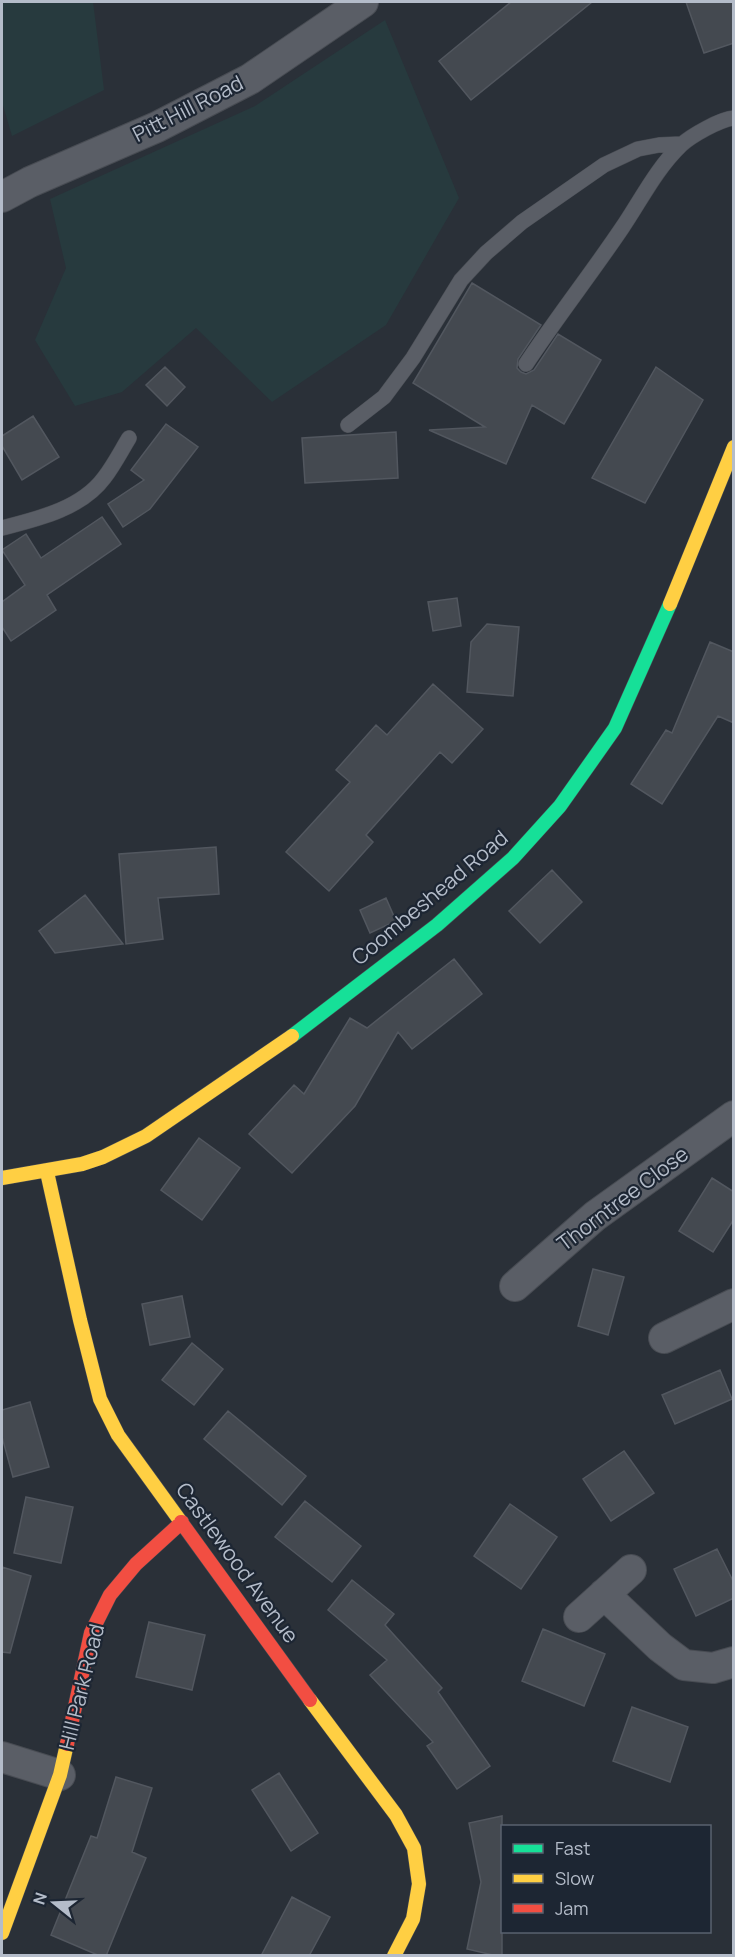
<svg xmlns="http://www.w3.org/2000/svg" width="735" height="1957" viewBox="0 0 735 1957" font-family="Manrope,sans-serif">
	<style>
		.green { fill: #273a3e }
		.building { fill: #444950; stroke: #52575f; stroke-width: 1.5 }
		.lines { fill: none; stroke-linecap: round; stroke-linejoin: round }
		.lane-casing { stroke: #484c53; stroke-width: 16 }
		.street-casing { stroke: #484c53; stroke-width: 32 }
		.fast-casing { stroke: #484c53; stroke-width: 15 }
		.slow-casing { stroke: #484c53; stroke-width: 15 }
		.jam-casing { stroke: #484c53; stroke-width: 15 }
		.lane { stroke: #5a5e66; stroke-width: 15 }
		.street { stroke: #5a5e66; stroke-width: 30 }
		.fast { stroke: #16e098; stroke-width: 14 }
		.slow { stroke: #ffcf43; stroke-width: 14 }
		.jam { stroke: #f24e42; stroke-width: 14 }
		.labels { text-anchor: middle; stroke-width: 4.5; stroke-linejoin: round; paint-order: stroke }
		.street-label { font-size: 21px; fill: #b4bcc9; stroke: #1d2633 }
	</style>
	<rect width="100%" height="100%" fill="#2a3038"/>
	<path class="green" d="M2,2h91l11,88 -92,46 -10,-34z
		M385,20l74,178 -73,127 -114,77 -76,-74 -74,64 -47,14 -40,-66 31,-72 -16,-69 205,-93z"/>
	<path class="building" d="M511,2h81l-121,98 -32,-39z
		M686,2h48v41l-30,10z
		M472,283l69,42 -23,34 -1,9 4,4 5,2 8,-4 24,-36 43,26 -37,64 -32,-19 -26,59 -77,-34 56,-3 -72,-44z
		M165,367l20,20 -18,19 -21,-21z
		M656,367l47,33 -58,103 -53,-25z
		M33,416l26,41 -37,23 -20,-34v-10z
		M166,424l32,23 -48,62 -27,18 -15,-23 36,-24 -13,-10z
		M396,432l2,46 -93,5 -3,-45z
		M102,517l19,27 -74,51 9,15 -45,31 -9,-14v-25l23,-17 -23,-35 24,-16 15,24z
		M457,598l4,28 -28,5 -5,-29z
		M487,624l32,3 -6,69 -46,-4 4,-50z
		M710,642l24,10v71l-16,-7 -56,88 -31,-20 35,-54 6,3z
		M433,684l50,45 -31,34 -12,-11 -74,83 7,7 -44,49 -43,-39 64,-70 -14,-12 40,-45 11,10z
		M216,847l3,47 -61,4 5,41 -37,5 -7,-90z
		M552,870l30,32 -42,41 -31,-32z
		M85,895l38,49 -68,9 -16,-22z
		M386,898l10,23 -26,12 -10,-23z
		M454,959l28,35 -70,55 -14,-17 -43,74 -63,67 -43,-39 45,-49 10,9 46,-76 17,10z
		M199,1138l41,30 -38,52 -41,-30z
		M712,1178l22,14v27l-21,33 -34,-21z
		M593,1269l31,8 -16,58 -30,-9z
		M182,1296l8,41 -40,8 -8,-41z
		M192,1343l31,26 -29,36 -32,-25z
		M720,1370l12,29 -57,25 -13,-29z
		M30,1402l19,65 -36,10 -11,-40v-27z
		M228,1411l78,65 -24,29 -78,-66z
		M624,1451l30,42 -43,28 -28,-42z
		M26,1497l47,10 -12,56 -47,-10z
		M305,1501l56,45 -29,36 -57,-45z
		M510,1504l47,33 -36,52 -47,-33z
		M717,1549l17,34v15l-38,18 -22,-47z
		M2,1567l29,9 -21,77 -8,-1z
		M352,1580l42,34 -9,11 57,63 -4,4 52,74 -33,23 -30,-43 6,-4 -63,-67 17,-15 -59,-50z
		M149,1622l56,13 -13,55 -56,-13z
		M543,1629l62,25 -21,52 -62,-25z
		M632,1707l56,20 -18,55 -57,-21z
		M279,1773l39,60 -27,18 -39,-61z
		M116,1777l36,11 -20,64 14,6 -40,98h-6l-49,-21 40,-99 6,2z
		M502,1816v140h-5l-30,-7 14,-67 -12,-59z
		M292,1897l38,20 -21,39h-48z"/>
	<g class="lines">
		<g class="lane-casing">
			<path id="lane" d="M526,364c31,-47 65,-90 96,-136 19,-28 34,-59 59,-83 10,-9 39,-26 53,-27
				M348,425l36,-28 29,-39 48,-78 25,-27 36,-31 82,-57 34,-16 21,-4 22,-1
				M2,528c35,-9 79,-19 102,-50 10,-13 17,-27 25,-40"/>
		</g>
		<g class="street-casing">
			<path id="street" d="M2,197l28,-15 127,-55 93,-48 113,-77
				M515,1286l80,-70 139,-100
				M664,1338l70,-34
				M604,1594l56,53 24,18 29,3 21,-6
				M579,1617l52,-47
				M2,1757l58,18"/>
		</g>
		<g class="fast-casing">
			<path id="fast" d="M292,1036l145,-111 76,-67 47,-52 55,-78 55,-124"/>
		</g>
		<g class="slow-casing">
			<path id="slow" d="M670,604l64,-157
				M47,1172l33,148 20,79 18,36 63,87
				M2,1178l80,-14 21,-7 43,-21 146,-100
				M310,1700l86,115 18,33 5,36 -6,35 -19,37
				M2,1933l58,-158 7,-31"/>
		</g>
		<g class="jam-casing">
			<path id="jam" d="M181,1522l129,178
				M67,1744l24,-111 19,-38 26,-31 46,-42"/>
		</g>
		<use href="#lane" class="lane"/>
		<use href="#street" class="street"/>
		<use href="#fast" class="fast"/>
		<use href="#slow" class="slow"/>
		<use href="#jam" class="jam"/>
	</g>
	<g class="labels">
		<g class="street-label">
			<text transform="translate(188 109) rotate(-27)" y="7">Pitt Hill Road</text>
			<text transform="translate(430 898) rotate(-40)" y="7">Coombeshead Road</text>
			<text transform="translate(623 1199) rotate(-37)" y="7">Thorntree Close</text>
			<text transform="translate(237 1563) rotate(54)" y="7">Castlewood Avenue</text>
			<text transform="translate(82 1687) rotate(-76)" y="7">Hill Park Road</text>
		</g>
	</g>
	<rect width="735" height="1957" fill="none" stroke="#b4bcc9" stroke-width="6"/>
	<rect x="501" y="1825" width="210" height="108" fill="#1d2633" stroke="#59626f" stroke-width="1.5"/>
	<rect x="513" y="1844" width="30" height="9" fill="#16e098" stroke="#59626f" stroke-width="1.5"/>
	<text x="555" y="1855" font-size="18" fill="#b4bcc9">Fast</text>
	<rect x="513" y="1874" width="30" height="9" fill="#ffcf43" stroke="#59626f" stroke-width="1.5"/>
	<text x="555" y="1885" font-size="18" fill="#b4bcc9">Slow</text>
	<rect x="513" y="1904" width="30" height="9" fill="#f24e42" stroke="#59626f" stroke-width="1.5"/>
	<text x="555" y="1915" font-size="18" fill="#b4bcc9">Jam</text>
	<g transform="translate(54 1903) rotate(288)" stroke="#1d2633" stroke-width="4.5" paint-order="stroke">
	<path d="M0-4.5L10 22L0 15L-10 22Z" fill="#b4bcc9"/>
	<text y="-9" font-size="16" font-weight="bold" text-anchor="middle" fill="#b4bcc9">N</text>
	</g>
</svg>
